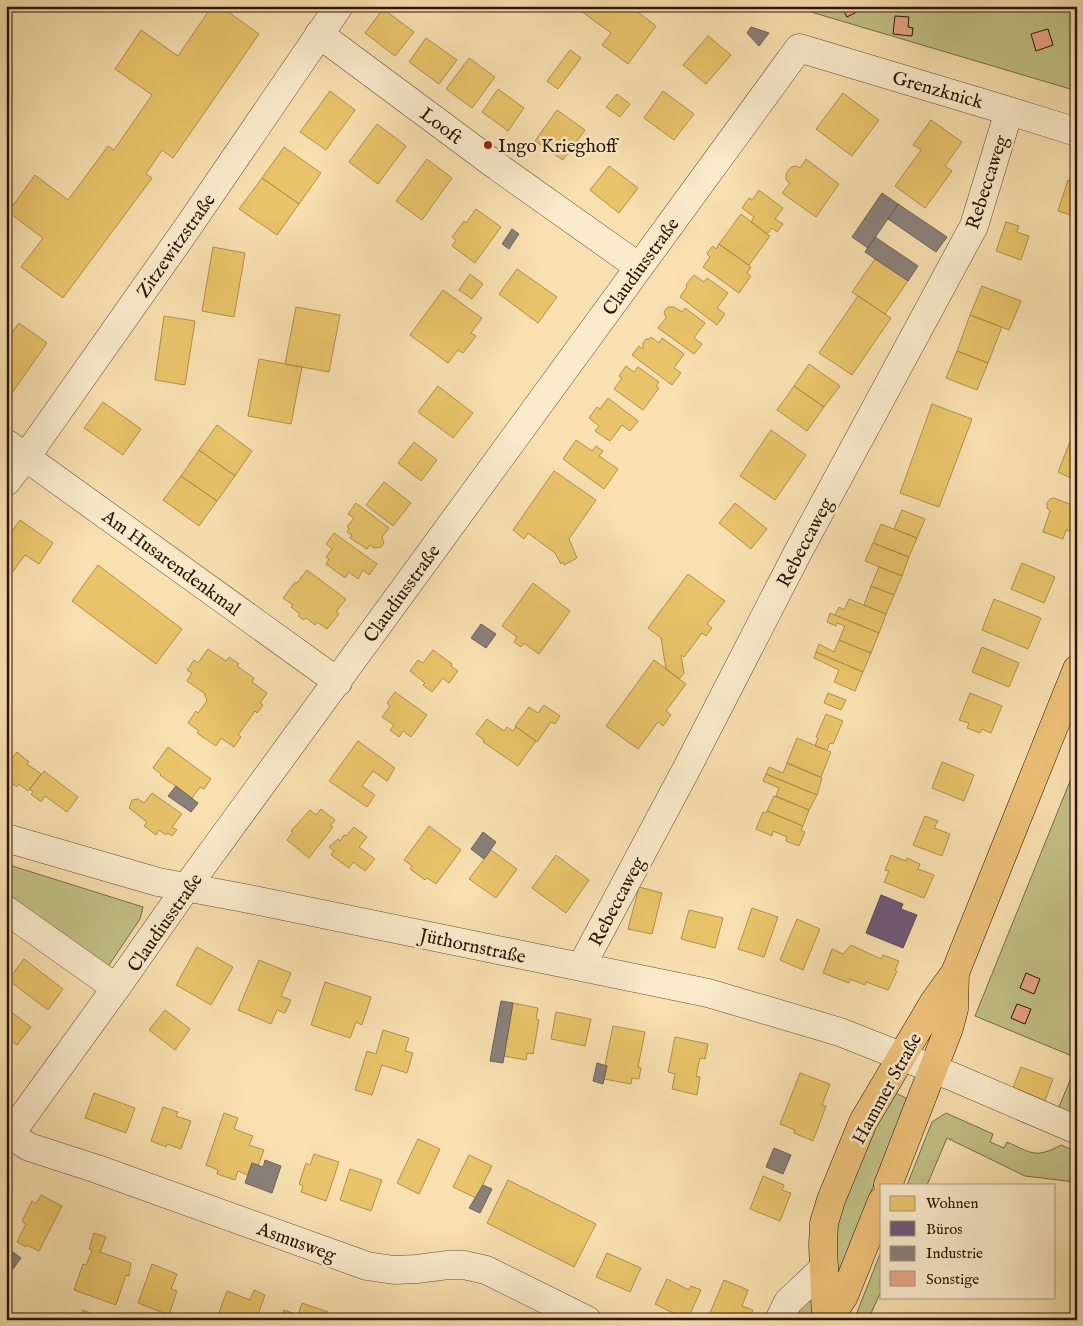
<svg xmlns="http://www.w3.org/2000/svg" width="1083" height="1326" viewBox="0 0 1083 1326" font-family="'IM FELL English',serif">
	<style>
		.green { fill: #c2c188; stroke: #776b46 }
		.homes { fill: #e9c46a; stroke: #b0904c }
		.offices { fill: #6d597a; stroke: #5a4557 }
		.industry { fill: #8a817c; stroke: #6e6158 }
		.building { fill: #e9a588; stroke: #2c1505 }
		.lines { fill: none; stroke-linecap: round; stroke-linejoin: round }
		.minor-casing { stroke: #5f4830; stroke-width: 29 }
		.major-casing { stroke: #2c1505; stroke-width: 29 }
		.minor { stroke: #faebcc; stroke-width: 28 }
		.major { stroke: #ecc078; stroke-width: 28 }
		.poi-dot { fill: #8f2418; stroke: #faebcc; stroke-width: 2 }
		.labels { text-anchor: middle; stroke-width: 5; stroke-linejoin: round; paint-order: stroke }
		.street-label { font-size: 19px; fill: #2c1505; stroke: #faebcc }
		.poi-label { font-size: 19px; fill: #2c1505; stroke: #faebcc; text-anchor: start }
	</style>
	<rect width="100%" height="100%" fill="#f8e0b0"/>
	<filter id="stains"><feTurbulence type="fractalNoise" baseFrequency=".004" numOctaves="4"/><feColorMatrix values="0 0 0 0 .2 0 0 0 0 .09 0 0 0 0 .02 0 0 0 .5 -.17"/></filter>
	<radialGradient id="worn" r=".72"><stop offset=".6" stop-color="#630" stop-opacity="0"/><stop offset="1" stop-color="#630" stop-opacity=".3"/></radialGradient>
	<path class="green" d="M794,6h283v85l-266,-79z
		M1077,764v294l-102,-42z
		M6,864l137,43 -3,12 -35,52 -99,-70z
		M1077,1064v52l-19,-7z
		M893,1092l15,7 -67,168 -4,22 -4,-77z
		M946,1113l47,21 -3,8 14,6 3,-6c25,11 28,17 54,3l16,7v27l-2,3 -50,-6 -78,-38 -20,47h-20l25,-63z
		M882,1249v40l-14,31h-14z
		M816,1289l-3,31h-25z"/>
	<path class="homes" d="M212,6h8l39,28 -86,124 -11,-8 -16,24 6,4 -89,120 -42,-31 22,-29 -35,-26 27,-37 33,25 40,-54 6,4 38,-55 -37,-26 26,-39 37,26z
		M574,6h56l26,20 -28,38 -26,-19 9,-12z
		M383,9l31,23 -19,24 -30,-23z
		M708,36l23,19 -25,29 -23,-19z
		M426,38l31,22 -18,24 -30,-22z
		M570,50l11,8 -23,31 -11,-8z
		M469,58l26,19 -23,31 -26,-19z
		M498,89l26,19 -16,23 -26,-19z
		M330,91l25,19 -29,40 -26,-18z
		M663,91l31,23 -20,26 -30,-22z
		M843,93l36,27 -27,36 -36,-27z
		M617,94l13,10 -10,13 -14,-10z
		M557,110l28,20 -22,30 -28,-19z
		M931,120l31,22 -17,24 7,5 -27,37 -30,-22 26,-36 -8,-5z
		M377,124l29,22 -28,38 -29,-22z
		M284,147l37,26 -22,31 -37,-26z
		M427,159l25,19 -30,42 -26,-19z
		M806,159l33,25 -23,33 -34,-24 8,-10 -4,-3v-6l2,-3 3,-4 6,-1 3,2z
		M609,166l29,22 -19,25 -29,-23z
		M262,178l37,26 -22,31 -38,-26z
		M1068,180l9,3v34l-19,-6z
		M759,190l24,18 -8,11 8,5 -6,8 -5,-4 -5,6 -16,-12 3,-5 -12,-9 7,-10 3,2z
		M476,209l25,18 -26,36 -23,-17 4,-6 -4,-3 12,-16 2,2z
		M741,214l29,22 -21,29 -30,-21z
		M1006,222l13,4 -2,6 12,4 -8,24 -25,-9z
		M719,244l32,23 -4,6 4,3 -12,17 -36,-26 7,-10 -3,-3 1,-2 5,-6 3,3z
		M213,247l32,6 -11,64 -32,-6z
		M875,259l33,22 -23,33 -33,-22z
		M517,269l40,28 -19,26 -39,-29z
		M470,274l13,10 -11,15 -13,-9z
		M694,275l10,7 3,-4 21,15 -11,15 8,6 -8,11 -37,-28 7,-10 -1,-2z
		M982,286l39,15 -12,29 -39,-15z
		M443,290l39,28 -11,15 5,3 -13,17 -5,-3 -10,13 -38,-28z
		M858,296l33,22 -39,57 -33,-22z
		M296,307l44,8 -11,57 -44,-8z
		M668,307h6l8,5 3,-4 20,15 -11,15 8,6 -8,10 -36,-26 8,-10 -2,-6z
		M970,315l32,12 -14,36 -31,-12z
		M164,316l31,5 -10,64 -30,-5z
		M19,323l28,20 -35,50 -6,-4v-48z
		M651,337l8,6 3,-5 22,16 -10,14 7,5 -9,12 -40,-30 7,-9 4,3v-6l3,-4h4z
		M957,351l31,12 -11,27 -31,-12z
		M259,359l43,8 -11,57 -43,-8z
		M809,364l31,22 -16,21 -30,-21z
		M626,366l8,6 4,-5 21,15 -3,4 3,2 -16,22 -29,-21 8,-11 -3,-2z
		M438,386l35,27 -20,25 -35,-26z
		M794,386l30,21 -17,24 -30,-21z
		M608,398l30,23 -8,10 -8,-6 -12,16 -15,-10 4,-5 -10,-8 8,-11 3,2z
		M103,402l38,27 -18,26 -39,-27z
		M932,404l40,15 -33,88 -39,-14z
		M217,425l35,26 -17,25 -36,-26z
		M771,430l35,25 -31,45 -35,-24z
		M576,440l16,11 4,-5 7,5 -4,5 19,13 -14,20 -41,-30z
		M414,442l23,18 -16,21 -23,-18z
		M1070,442l7,3v30l-2,5 -17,-8z
		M199,450l36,26 -18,25 -36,-25z
		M554,471l42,29 -27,39 8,19 -13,7 -1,-3 -2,2 -6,-11 -27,-20 -4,6 -11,-9z
		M181,476l36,25 -18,25 -36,-26z
		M384,482l27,21 -18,23 -27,-21z
		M1054,498l23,9v14l-5,11 -6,-2 -3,9 -20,-7 7,-21 -3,-3v-5l3,-4z
		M356,503l33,25 -7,9 2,6 -3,4 -7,1 -4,-3 -3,4 -17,-11 2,-3 -5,-3 2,-3 -2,-2 7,-9 -6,-4z
		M735,503l32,26 -16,20 -32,-26z
		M902,510l23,9 -8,19 -23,-9z
		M20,520l33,23 -14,21 -14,-9 -19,26v-42z
		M881,524l36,14 -8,19 -36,-14z
		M334,533l43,31 -8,11 -6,-5 -5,9 -9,-7 -4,6 -19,-14 3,-5 -3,-2 6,-8 -6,-5z
		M873,543l36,14 -7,19 -37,-15z
		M1022,563l33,14 -11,26 -33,-14z
		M98,565l84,64 -26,35 -84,-63z
		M879,567l23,9 -8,19 -23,-9z
		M307,570l39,29 -10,13 3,2 -12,15 -10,-7 -2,3 -9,-7 -2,2 -6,-4 2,-2 -9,-7 2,-2 -10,-7 12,-16 2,1z
		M688,574l37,27 -18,23 5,4 -6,8 -4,-3 -18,24 -3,-2 3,18 -5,6 -13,-10 -5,-31 -13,-10z
		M533,583l37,28 -31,43 -15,-11 -3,4 -7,-5 3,-5 -15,-11z
		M871,586l23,9 -8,19 -22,-9z
		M849,599l37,15 -7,19 -44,-18 4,-8 5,3z
		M994,599l47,19 -13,31 -46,-19z
		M830,613l49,20 -8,20 -32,-13 6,-14 -8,-3 -1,3 -9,-4z
		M839,640l32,13 -8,19 -47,-20 3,-8 15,8z
		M982,647l37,16 -10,24 -37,-15z
		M208,649l18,12 3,-4 10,7 -2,2 17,12 -2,4 15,11 -7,10 3,2 -6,8 -2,-2 -17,24 3,2 -7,10 -13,-9 -5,8 -19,-13 2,-2 -11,-8 8,-12 2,2 9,-12 -3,-8 -17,-12 5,-8 -5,-3 7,-10 4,3z
		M433,650l19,14 -1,2 7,5 -9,12 -6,-5 -11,14 -9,-7 2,-2 -15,-12 8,-11 5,3z
		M816,652l47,20 -8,19 -21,-9 5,-12 -25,-12z
		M654,660l32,24 -20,27 5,4 -8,11 -5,-4 -20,27 -32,-23z
		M395,692l32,23 -16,22 -8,-6 -4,6 -9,-7 4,-5 -12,-8 8,-11 -3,-3z
		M828,693l18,7 -5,10 -17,-7z
		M970,693l32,13 -11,27 -9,-4 -2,4 -13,-5 2,-5 -10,-3z
		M544,705l16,11 -5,8 -4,-2 -14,20 -22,-16 14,-19 9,6z
		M826,714l17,7 -10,23 -3,-1 -3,7 -12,-4 3,-8 -2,-1z
		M487,719l17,12 3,-4 6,4 3,-4 20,14 -18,25 -35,-24 1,-2 -8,-6z
		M797,738l34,14 -10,25 -34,-14z
		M358,741l37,27 -8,13 -14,-10 -11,15 13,9 -8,12 -38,-26z
		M168,747l43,32 -7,10 -4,-2 -8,11 -32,-23 1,-1 -8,-6z
		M17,752l12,10 -2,2 14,10 -13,17 -9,-7 -2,3 -11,-8v-13z
		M942,762l32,13 -10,26 -32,-13z
		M787,763l35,15 -5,17 -51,-21 3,-7 14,6z
		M44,771l34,26 -11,15 -22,-16 -4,6 -10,-8 2,-2 -3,-3z
		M766,774l51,21 -8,15 -33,-14 3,-8 -16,-7z
		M152,793l30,21 -10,13 5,3 -5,6 -4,-3 -2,2 -7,-5 -3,5 -12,-9 3,-4 -18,-14 3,-8 6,-1 6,4z
		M774,796l35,14 -6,16 -36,-15z
		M321,809l14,11 -5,6 3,1 -24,31 -22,-18 6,-8 -2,-1 19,-21 6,5z
		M767,811l36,15 -2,4 4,2 -6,14 -13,-5 1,-4 -14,-6 -1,5 -16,-7 7,-17 3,1z
		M925,816l13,5 -4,7 16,6 -8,22 -29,-11z
		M429,826l32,24 -25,34 -9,-6 -2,2 -15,-11 2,-3 -8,-6z
		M354,827l13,10 -8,10 16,12 -10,12 -12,-9 -4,6 -18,-13 3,-4 -5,-4 9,-8 2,2 4,-6 2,1z
		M491,850l26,19 -21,29 -27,-19z
		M556,855l33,25 -23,33 -34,-25z
		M891,855l15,6 1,-3 13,6 -2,5 16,6 -10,23 -40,-16 5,-11 -4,-1z
		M639,887l23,6 -10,41 -24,-5z
		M752,908l26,9 -14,40 -26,-8z
		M689,910l34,8 -8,30 -34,-9z
		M797,919l23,10 -17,41 -23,-10z
		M851,945l30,14 2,-4 16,6 -4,9 2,1 -9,19 -22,-8 -1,3 -15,-6 -1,4 -26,-10 9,-24 11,5z
		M197,947l36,20 -22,38 -35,-20z
		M24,959l39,30 -15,21 -40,-30z
		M259,960l32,13 -10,23 10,4 -6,13 -8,-3 -6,14 -33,-14z
		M325,982l46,15 -9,28 -6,-3 -6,16 -39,-13z
		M513,1003l25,5 -2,11 3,1 -6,34 -6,-1 -1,7 -22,-4z
		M6,1008l25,19 -14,18 -11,-8z
		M165,1010l25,19 -15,21 -26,-20z
		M556,1012l35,7 -6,27 -34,-7z
		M613,1026l32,6 -7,35 3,1 -2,11 -7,-1 -1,6 -27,-5 3,-13 -2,-1z
		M383,1030l26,8 -4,13 8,2 -6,20 -25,-8 -10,30 -17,-5 12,-39 9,3z
		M675,1037l33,7 -3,15 -5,-1 -4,18 4,1 -3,18 -25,-6 3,-15 -7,-2z
		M1021,1067l32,12 -9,24 -32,-13z
		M800,1073l30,11 -8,21 4,1 -13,35 -19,-8 1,-3 -15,-6z
		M94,1093l41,15 -9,25 -41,-15z
		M163,1107l15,5 -2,4 15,5 -10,28 -14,-5 -1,3 -15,-6z
		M224,1113l14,5 -4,11 19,7 -4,9 15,5 -6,16 -6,-3 -4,12 -10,-4 -3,9 -18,-6 1,-4 -12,-5z
		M418,1139l22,10 -21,45 -22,-11z
		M314,1154l25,8 -13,39 -25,-9 2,-6 -4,-2 7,-21 4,2z
		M469,1155l23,11 -16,32 -23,-11z
		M350,1169l32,11 -11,31 -31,-11z
		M763,1176l21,9 -2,5 9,3 -11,28 -30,-12z
		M508,1180l88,44 -22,43 -87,-44z
		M41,1195l21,11 -23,45 -12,-6 -1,2 -9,-5 9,-18 -4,-3 10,-20 4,3z
		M94,1233l12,4 -6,15 31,11 -2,13 -3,-1 -10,30 -42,-15 9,-26 3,1 6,-15 -3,-1z
		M607,1253l34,15 -11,24 -34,-15z
		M152,1264l25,10 -6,15 6,2 -8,24 -31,-12z
		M667,1279l22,11 2,-4 10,4 -14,30 -32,-16z
		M724,1280l24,10 -6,16 11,4 -4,10h-42z
		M6,1287l4,2 -2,3 4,3 -6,7z
		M254,1290l11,5 -9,25h-34l-5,-2 10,-27 23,9z
		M302,1303l26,9 -3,8h-44l3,-10 14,5z
		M83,1310l21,10h-25z"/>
	<path class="offices" d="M881,895l22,9 -2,5 16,6 -14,33 -37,-15z"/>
	<path class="industry" d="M751,27l18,6 -10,13 -12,-13z
		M882,193l16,11 -30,44 -16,-11z
		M898,204l49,33 -11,15 -48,-33z
		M512,229l7,5 -10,15 -7,-5z
		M875,237l43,29 -10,15 -43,-29z
		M481,624l15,10 -10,14 -15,-10z
		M176,786l22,17 -7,9 -23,-16z
		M483,832l13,10 -12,17 -13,-10z
		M501,1001l12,2 -10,60 -13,-2z
		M597,1063l10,3 -4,18 -10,-3z
		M774,1148l17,7 -8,19 -17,-7z
		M265,1160l16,6 -9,27 -27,-10 7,-20 11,4z
		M483,1185l9,4 -12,24 -11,-5z
		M6,1247l15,11 -11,15 -4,-3z"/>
	<path class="building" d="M847,6h21l-21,11 -4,-7z
		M895,16l14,1 -1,10 5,1 -1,8 -19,-2z
		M1048,29l5,16 -17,6 -5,-17z
		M1026,973l14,6 -6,15 -14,-6z
		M1017,1004l14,5 -6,15 -14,-6z"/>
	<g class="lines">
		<g class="minor-casing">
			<path id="minor" d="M319,34l179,133 141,100
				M6,443l332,239
				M6,482l20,-25 162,-230 151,-221
				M6,838l152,44 86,16 464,95 132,39 111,44 126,54
				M6,910l110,78
				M581,967l106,-199 110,-214 177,-328 35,-115
				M10,1135l19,12 68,22 270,97 27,4 23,-1 31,-4h16l22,5 101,50
				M6,1140l110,-152 70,-100 613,-840 210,63 68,21
				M779,1320l9,-18 36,-34"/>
		</g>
		<g class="major-casing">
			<path id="major" d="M888,1185l61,-157 5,-19 1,-36
				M826,1320l-3,-75 1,-22 7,-23 32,-78 71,-120 21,-29 122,-304
				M828,1320l16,-24 38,-95"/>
		</g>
		<use href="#minor" class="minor"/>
		<use href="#major" class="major"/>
	</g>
	<circle class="poi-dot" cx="488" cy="145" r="5"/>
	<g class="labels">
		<g class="street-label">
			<text transform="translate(938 89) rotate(16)" y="7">Grenzknick</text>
			<text transform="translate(442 125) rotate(37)" y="7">Looft</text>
			<text transform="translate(986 182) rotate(-72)" y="7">Rebeccaweg</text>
			<text transform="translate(175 245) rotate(-55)" y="7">Zitzewitzstraße</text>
			<text transform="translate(640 266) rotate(-54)" y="7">Claudiusstraße</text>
			<text transform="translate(804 542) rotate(-62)" y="7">Rebeccaweg</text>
			<text transform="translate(172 562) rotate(36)" y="7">Am Husarendenkmal</text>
			<text transform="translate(401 593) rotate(-54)" y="7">Claudiusstraße</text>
			<text transform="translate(616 901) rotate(-62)" y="7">Rebeccaweg</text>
			<text transform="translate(164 922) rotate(-55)" y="7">Claudiusstraße</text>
			<text transform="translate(473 945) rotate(12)" y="7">Jüthornstraße</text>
			<text transform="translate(886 1088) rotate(-61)" y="7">Hammer Straße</text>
			<text transform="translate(297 1241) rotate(20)" y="7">Asmusweg</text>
		</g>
		<g class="poi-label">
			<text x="498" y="152">Ingo Krieghoff</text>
		</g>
	</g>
	<rect width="1083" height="1326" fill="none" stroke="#f8e0b0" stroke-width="25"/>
	<rect x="8" y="8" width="1068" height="1311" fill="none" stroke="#2c1505" stroke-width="2.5"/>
	<rect x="12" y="12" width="1058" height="1301" fill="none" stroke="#2c1505"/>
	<rect x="880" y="1184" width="175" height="115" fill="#faebcc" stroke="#a8957c"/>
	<rect x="890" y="1196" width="25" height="15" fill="#e9c46a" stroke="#a8957c"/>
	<text x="926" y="1208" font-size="15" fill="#2c1505">Wohnen</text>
	<rect x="890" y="1221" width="25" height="15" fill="#6d597a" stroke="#a8957c"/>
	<text x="926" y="1234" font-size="15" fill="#2c1505">Büros</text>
	<rect x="890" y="1246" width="25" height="15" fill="#8a817c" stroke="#a8957c"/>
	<text x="926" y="1258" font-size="15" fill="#2c1505">Industrie</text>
	<rect x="890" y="1271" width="25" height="15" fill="#e9a588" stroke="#a8957c"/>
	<text x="926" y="1284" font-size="15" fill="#2c1505">Sonstige</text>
	<rect width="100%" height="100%" filter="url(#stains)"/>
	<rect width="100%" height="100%" fill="url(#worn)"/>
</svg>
